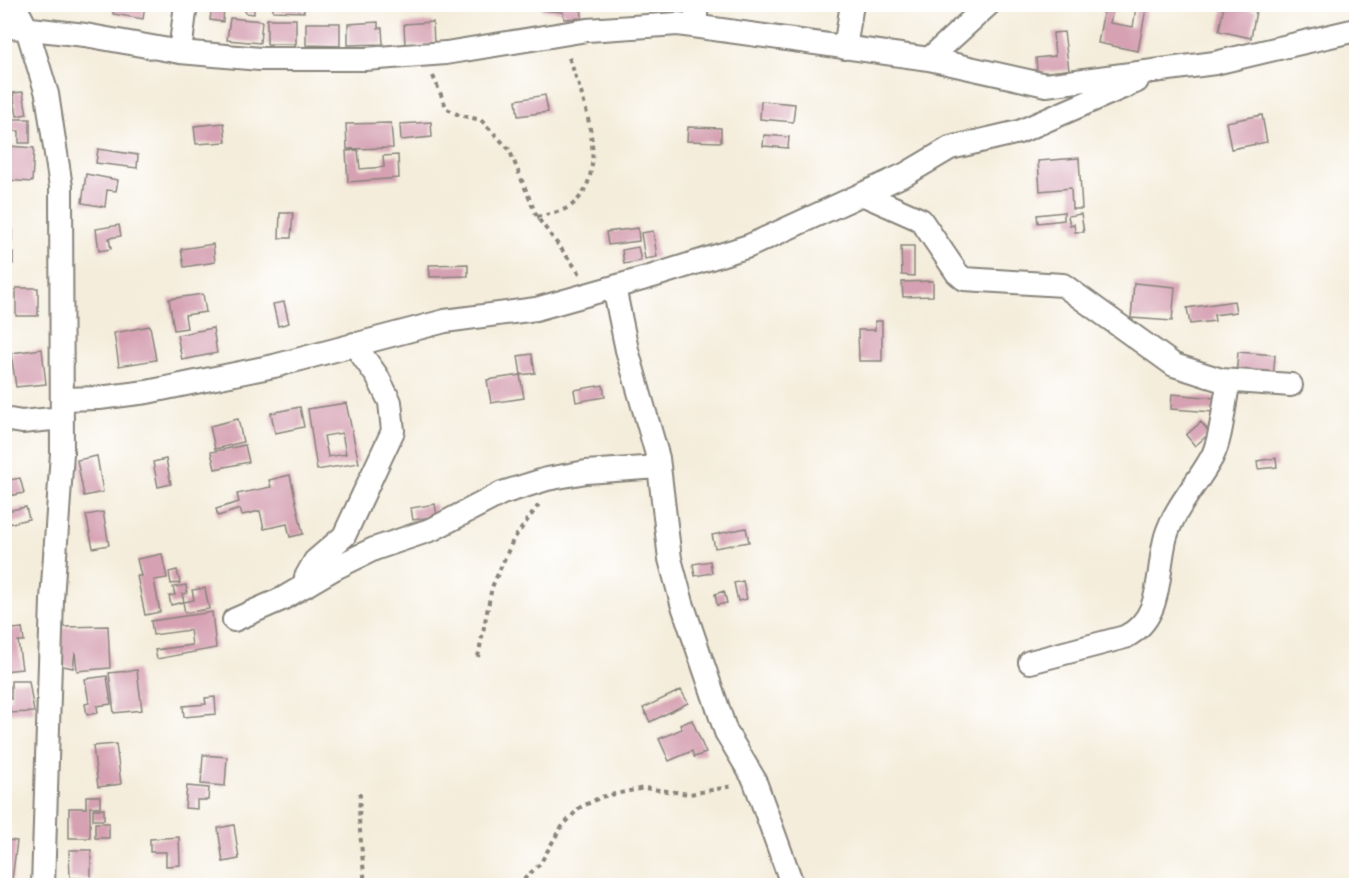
<svg xmlns="http://www.w3.org/2000/svg" width="1361" height="890" viewBox="0 0 1361 890" font-family="'Gentium Book Plus',serif">
	<style>
		.building { fill: #d6a1b2; fill-rule: evenodd }
		.lines { fill: none; stroke-linecap: round; stroke-linejoin: round }
		.minor-casing { stroke: #88847c; stroke-width: 26 }
		.path { stroke: #88847c; stroke-width: 4; stroke-dasharray: 4.5 4.5; stroke-linecap: butt }
		.minor { stroke: #fff; stroke-width: 22 }
	</style>
	<rect width="100%" height="100%" fill="#fff"/>
	<filter id="ink" filterUnits="userSpaceOnUse"><feTurbulence type="fractalNoise" baseFrequency=".0167" numOctaves="2"/><feDisplacementMap in="SourceGraphic" scale="12" xChannelSelector="R" yChannelSelector="G"/><feConvolveMatrix kernelMatrix="1 2 1 2 8 2 1 2 1" color-interpolation-filters="sRGB"/></filter>
	<filter id="wash" filterUnits="userSpaceOnUse"><feTurbulence type="fractalNoise" baseFrequency=".008" numOctaves="4" result="noise"/><feDisplacementMap in="SourceGraphic" scale="24" xChannelSelector="R" yChannelSelector="G"/><feGaussianBlur stdDeviation="1.35" result="paint"/><feColorMatrix in="noise" values="0 0 0 0 0 0 0 0 0 0 0 0 0 0 0 0 0 1.4 0 .05"/><feComposite in="paint" operator="in"/></filter>
	<g filter="url(#wash)">
		<rect width="100%" height="100%" fill="#f4eddb"/>
		<g id="blocks">
			<path class="building" d="M114,4h31l-2,15 -30,-5z
				M212,4h42v10l-9,-1v-5l-21,-2 -1,16 -13,-2z
				M273,4h31v8l-31,-1z
				M541,4h40l1,14 -18,1 -1,-7 -21,-2z
				M1105,4h9l-4,19 23,4 3,-20 -9,-3h20l-9,47 -40,-8z
				M1224,5l32,6 -5,27 -32,-7z
				M230,18l32,3 -2,22 -33,-3z
				M267,19h29v25h-29z
				M378,22v6h4l1,16 -35,1v-21z
				M433,22l1,23 -29,1 -1,-22z
				M306,23h34v23l-34,-1z
				M1064,32l5,38 -32,3 -1,-15 19,-2 -2,-23z
				M23,92l4,22 -10,2 -4,-23z
				M545,95l3,17 -30,4 -2,-16z
				M761,101l34,3 -2,18 -33,-3z
				M1262,115l5,27 -36,7 -5,-27z
				M4,119h26v24h-11v-12h-15z
				M431,122l1,15 -31,3 -1,-16z
				M224,123l2,19 -30,2 -2,-18z
				M391,123l2,25 -46,1 -1,-25z
				M688,127l33,1v14l-34,-1z
				M764,135l25,2 -1,11 -25,-2z
				M9,146l25,2 -2,34 -25,-2z
				M98,149l40,6 -1,13 -41,-5z
				M358,150l2,19 24,-2 -1,-11 15,-1 1,23 -51,4 -2,-31z
				M1079,158l3,51h-10l-1,-21 -31,3 -2,-30z
				M86,174l32,6 -2,11 -9,-1 -2,17 -23,-4z
				M1064,212v8l-26,3 -1,-8z
				M280,213h13l-2,25h-12z
				M1081,214l3,18h-9l-1,-8 -4,1 -2,-9z
				M119,225l2,11 -12,2 2,11 -12,2 -3,-22z
				M638,228l1,13 -31,4 -2,-13z
				M4,230h8v12h-8z
				M653,231l4,26 -12,2 -4,-26z
				M213,244l2,18 -31,5 -3,-18z
				M901,246h13v30l-12,-1z
				M638,247l3,14 -17,3 -2,-14z
				M5,252h8v12h-8z
				M468,264v12l-38,1 -1,-12z
				M933,281v15l-30,1 -1,-15z
				M1134,283l41,4 -3,34 -41,-3z
				M16,288h22v28h-22z
				M203,294l3,18 -21,3 2,13 -13,2 -5,-31z
				M1234,301l2,11 -22,3 1,6 -25,3 -3,-16z
				M284,302l5,21 -11,3 -5,-22z
				M875,321h7v40h-23l-1,-31h17z
				M150,326l6,34 -37,6 -5,-33z
				M213,328l4,25 -35,7 -5,-25z
				M42,349l4,35 -30,3 -5,-34z
				M1238,352l37,3 -2,25 -37,-3z
				M532,354l3,19 -14,2 -3,-19z
				M520,375l4,23 -33,5 -4,-23z
				M603,385l2,12 -29,5 -2,-12z
				M1172,394l43,4 -1,14 -43,-3z
				M346,403l13,60 -42,7 -9,-61zM342,433l4,21 -18,3 -4,-21z
				M300,407l4,20 -29,6 -4,-20z
				M238,419l5,23 -28,7 -5,-23z
				M1201,422l9,11 -15,13 -9,-11z
				M245,445l4,17 -34,7 -4,-17z
				M97,456l6,36 -19,4 -7,-36z
				M1276,458l1,9 -19,2 -1,-8z
				M166,459l5,25 -13,3 -5,-25z
				M290,475l13,59 -13,3 -3,-13 -23,5 -4,-18 -18,4 -2,-6 -22,7 -2,-7 23,-7 -2,-8 34,-7 -2,-7z
				M20,478l4,15 -20,4v-16z
				M435,504l2,12 -24,4 -2,-12z
				M4,506l3,5 19,-4 3,12 -25,6z
				M103,512l6,33 -16,3 -7,-33z
				M746,528l3,14 -34,6 -3,-13z
				M162,554l5,24 -13,2 6,32 -15,3 -8,-39h4l-4,-17z
				M710,561l2,12 -17,3 -2,-12z
				M177,570l3,13 -9,1 -2,-12z
				M743,581l4,18 -9,2 -4,-18z
				M186,585l1,8 -5,1 2,8 10,-2 -2,-10 13,-2 4,21 -24,4 -2,-11 -12,3 -2,-9 6,-1 -2,-8z
				M724,591l3,12 -10,2 -2,-11z
				M212,612l4,36 -59,11 -2,-9 37,-5 -2,-15 -37,5 -2,-14z
				M108,626l2,42 -33,3 -2,-19 -2,16 -15,-3 5,-38z
				M22,628l2,13h-6l4,28 -18,2v-41z
				M137,670l5,40 -28,3 -5,-40z
				M107,676l4,28 -14,2 1,7 -11,2 -2,-11 4,-1 -4,-24z
				M11,681h18l5,31 -30,1v-14h7z
				M681,690l7,13 -38,19 -7,-14z
				M215,697l1,17 -32,3 -1,-11 23,-2 -1,-6z
				M692,720l14,33 -12,4 -2,-6 -23,10 -10,-22 23,-10 -2,-4z
				M116,744l5,40 -23,3 -5,-41z
				M203,755l24,2 -2,29 -24,-2z
				M187,786l22,2 -1,12h-11v9l-12,-1z
				M86,796h14v11h-10v31h-21v-30h17z
				M93,809h11v11h-11z
				M95,823h14v15h-14z
				M234,825l5,34 -16,3 -5,-34z
				M179,837l1,28 -14,1v-14h-16v-13z
				M4,840l13,1 -5,39 -8,-2z
				M69,850h22v29l-21,-1z"/>
		</g>
	</g>
	<g filter="url(#ink)">
		<use href="#blocks" fill-opacity="0" stroke="#88847c" stroke-width="1.5"/>
		<g class="lines">
			<g class="minor-casing">
				<path id="minor" d="M14,4l13,25 20,65 14,93 1,266 -10,147 -9,286
					M4,26l81,9 95,17 80,7h105l81,-6 141,-23 91,-6 251,35 117,26 169,-22 141,-33
					M695,26l2,-22
					M845,48l7,-44
					M180,52l6,-48
					M929,59l60,-55
					M862,194l59,26 36,53 7,6 99,6 111,80 47,15 70,5
					M614,287l13,63 31,108 12,101 12,44 44,129 28,47 37,102
					M62,399l37,-1 48,-6 127,-26 171,-45 91,-12 117,-33 96,-30 157,-72 44,-26 69,-16 118,-51
					M4,419l18,3 40,-4
					M305,586l1,-9 9,-16 29,-25 49,-105 -3,-29 -13,-26 -23,-32
					M234,620l48,-21 53,-31 39,-19 59,-20 69,-36 45,-14 39,-7 73,-5
					M1030,662l95,-25c39,-19 31,-65 41,-101 9,-29 32,-53 46,-79 10,-19 12,-55 17,-76"/>
			</g>
			<path class="path" d="M433,76l14,33 12,6 22,5 28,29 28,68 44,58
				M537,217c11,-3 26,-5 35,-12 41,-33 10,-111 -4,-150
				M478,657l14,-70 21,-47 27,-37
				M360,793l-1,27 6,66
				M517,886l23,-22 20,-35 19,-21 22,-11 43,-9 46,6 43,-8"/>
			<use href="#minor" class="minor"/>
		</g>
	</g>
	<rect width="1361" height="890" fill="none" stroke="#fff" stroke-width="24"/>
</svg>
